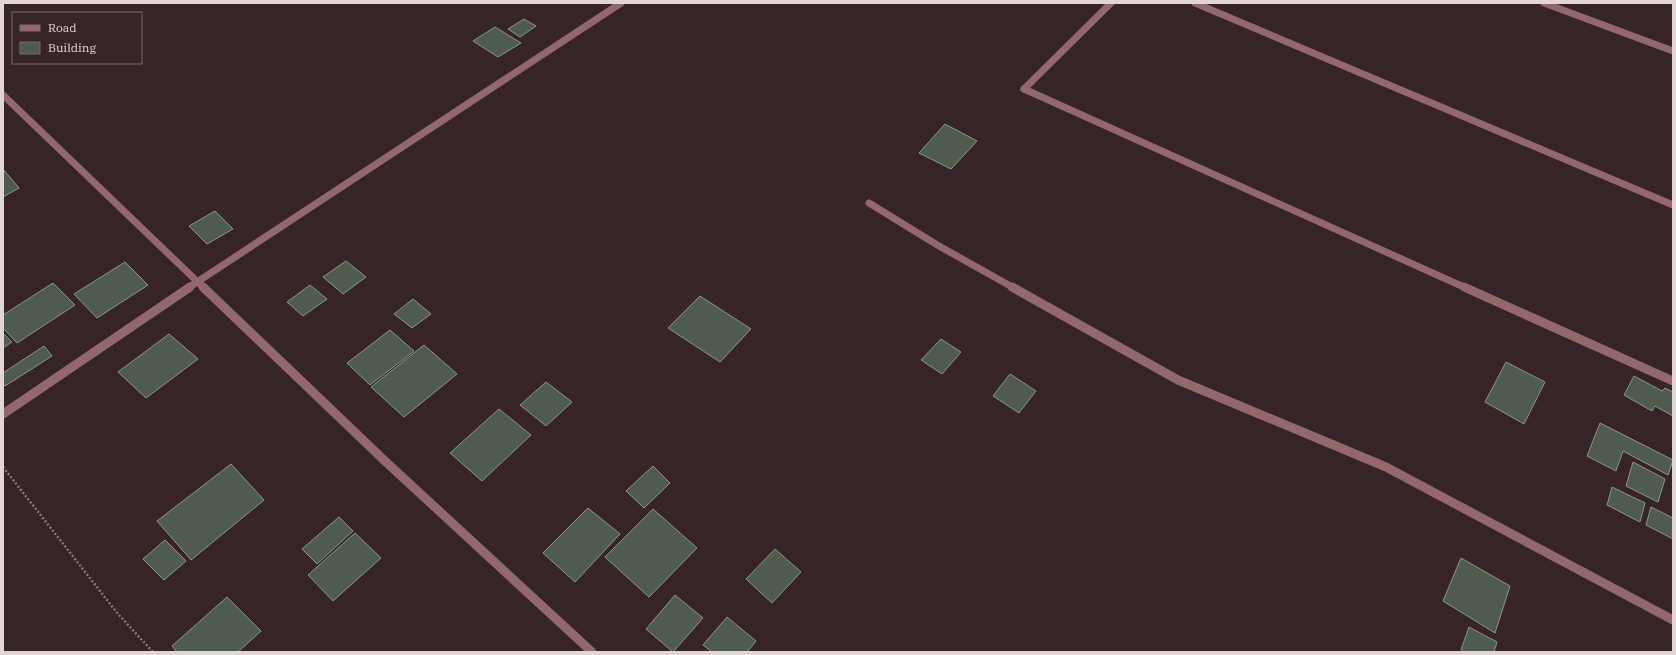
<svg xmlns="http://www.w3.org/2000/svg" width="1676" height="655" viewBox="0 0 1676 655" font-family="'IBM Plex Serif',serif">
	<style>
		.building { fill: #4f5b4c; stroke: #8b9888 }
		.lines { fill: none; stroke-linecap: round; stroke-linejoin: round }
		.path { stroke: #887779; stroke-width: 2.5; stroke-dasharray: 2 2; stroke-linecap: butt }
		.service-far1 { stroke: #92686d; stroke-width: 7 }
		.service { stroke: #92686d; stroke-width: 9 }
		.minor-far1 { stroke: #92686d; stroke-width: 7 }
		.minor { stroke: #92686d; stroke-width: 9 }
	</style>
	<rect width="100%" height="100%" fill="#372426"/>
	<path class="building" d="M524,19l12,7 -16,11 -12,-8z
		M495,27l26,16 -23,14 -25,-16z
		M945,124l32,17 -26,28 -32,-16z
		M3,169l16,19 -16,9z
		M215,211l18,18 -26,15 -18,-18z
		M346,261l20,16 -23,17 -20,-17z
		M125,262l23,23 -51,33 -23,-24z
		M53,283l22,22 -58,38 -14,-15v-13z
		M310,285l17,14 -24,17 -16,-14z
		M700,296l51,33 -31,33 -52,-34z
		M413,299l18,15 -19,14 -18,-14z
		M390,330l24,21 -44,34 -23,-22z
		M3,333l9,9 -9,6z
		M169,334l29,25 -52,39 -28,-26z
		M941,339l20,13 -19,22 -21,-14z
		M424,345l33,29 -53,43 -33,-30z
		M44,346l8,10 -47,30 -2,-2v-11z
		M1506,362l39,20 -21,42 -39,-22z
		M1010,374l26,17 -17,22 -26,-17z
		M1634,376l28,15 3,-3 8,4v24l-18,-10 -3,5 -28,-16z
		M546,382l26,20 -26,24 -26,-21z
		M499,409l32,26 -49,46 -32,-28z
		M1600,423l73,37 -5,15 -45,-24 -7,20 -29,-15z
		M1633,462l32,17 -7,23 -32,-16z
		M231,464l33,36 -73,60 -34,-39z
		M653,466l17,17 -26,25 -18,-17z
		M1612,487l33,16 -5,19 -33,-17z
		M1651,507l22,11v21l-27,-14z
		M588,508l32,26 -45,48 -32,-29z
		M653,509l44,39 -48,49 -44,-40z
		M339,517l14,14 -36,33 -15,-15z
		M355,533l26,25 -48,43 -25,-26z
		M165,540l21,21 -22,19 -21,-21z
		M775,549l26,23 -29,31 -26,-24z
		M1461,558l49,28 -15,47 -52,-32z
		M675,595l28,23 -30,34 -27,-23z
		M227,597l34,34 -23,21h-61l-5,-6z
		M727,617l29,24 -9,11h-35l-9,-7z
		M1469,627l28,15 -3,10h-30l-3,-2z"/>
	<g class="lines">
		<path class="path" d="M3,467l115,147 35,38"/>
		<path class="service-far1" d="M1544,3l129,48
			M1024,89l442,199"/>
		<path class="service" d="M1464,287l209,94"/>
		<path class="minor-far1" d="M1195,3l478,202
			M1024,89l87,-86
			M3,95l201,193
			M869,203l70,43 75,42
			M188,288l433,-285"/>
		<path class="minor" d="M203,287l183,175 206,190
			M1012,287l166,93 208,87 287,153
			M3,414l187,-127"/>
	</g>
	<rect width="1676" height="655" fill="none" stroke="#e2d5d6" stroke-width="8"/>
	<rect x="12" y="12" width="130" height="52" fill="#372426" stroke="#7b6b6c"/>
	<rect x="20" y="25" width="20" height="6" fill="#92686d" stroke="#7b6b6c"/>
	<text x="48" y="32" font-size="12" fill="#e2d5d6">Road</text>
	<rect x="20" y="42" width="20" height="12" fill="#4f5b4c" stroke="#7b6b6c"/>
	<text x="48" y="52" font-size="12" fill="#e2d5d6">Building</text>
</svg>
